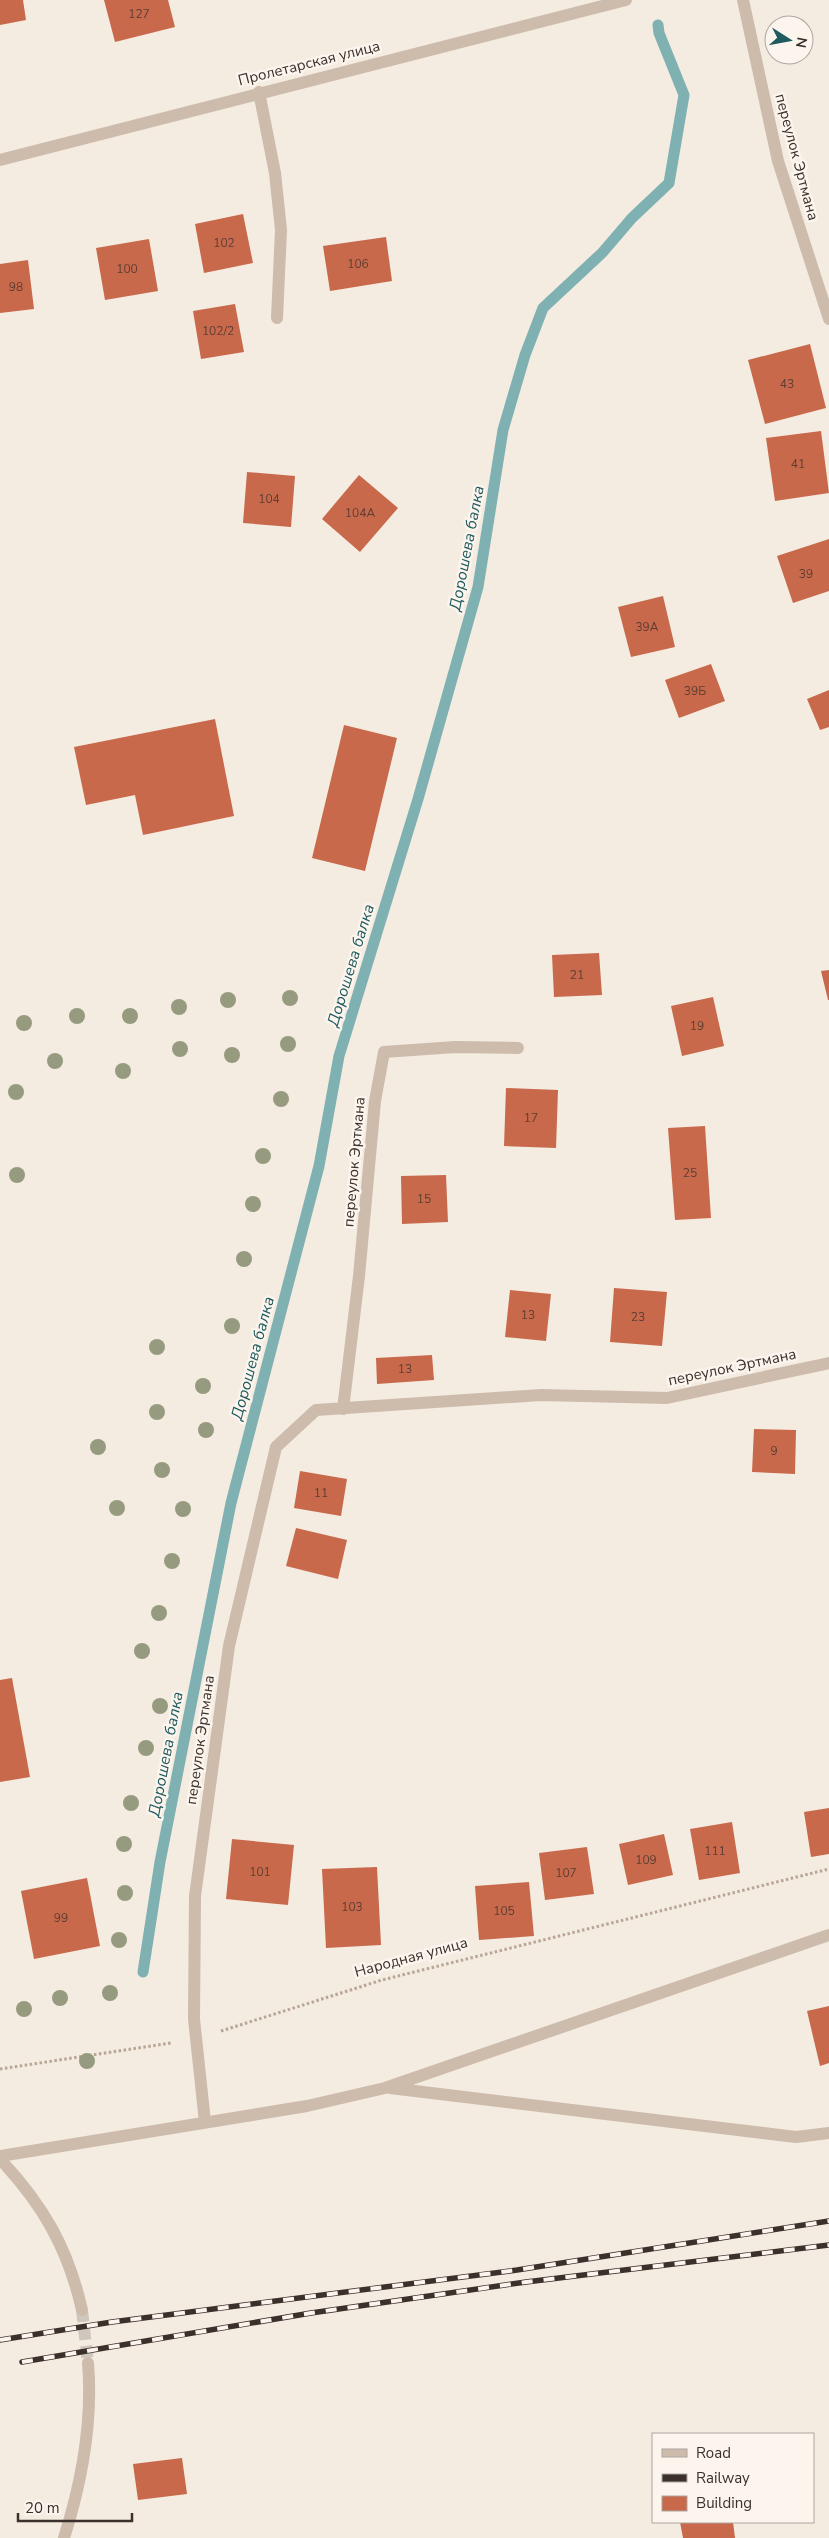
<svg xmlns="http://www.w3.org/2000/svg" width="829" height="2538" viewBox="0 0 829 2538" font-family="'Nunito Sans',sans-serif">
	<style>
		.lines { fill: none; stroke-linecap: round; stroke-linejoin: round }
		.stream { stroke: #7fb0b2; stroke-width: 11 }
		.building { fill: #c8694b }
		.minor-tunnel { stroke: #cfc6bd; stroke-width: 12; stroke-dasharray: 12 6; stroke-linecap: butt }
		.path { stroke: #b9a596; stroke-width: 3; stroke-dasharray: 2.5 2.5; stroke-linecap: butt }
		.minor { stroke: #cdbbac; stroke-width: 12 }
		.rail-casing { stroke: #3b302b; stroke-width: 5.5 }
		.rail { stroke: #fbf5ee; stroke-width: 4; stroke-dasharray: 11; stroke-linecap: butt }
		.tree { fill: #969b7f }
		.labels { text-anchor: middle; stroke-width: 5; stroke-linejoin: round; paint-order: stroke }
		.number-label { font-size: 12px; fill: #5e3e33 }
		.street-label { font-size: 15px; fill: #3b302b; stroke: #fbf5ee }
		.water-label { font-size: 16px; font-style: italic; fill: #1f5a5e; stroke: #fbf5ee }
	</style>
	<rect width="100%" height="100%" fill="#f4ebe1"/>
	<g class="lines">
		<path class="stream" d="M143,1972l17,-110 71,-359 88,-337 20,-110 79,-257 60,-212 25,-157 22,-75 18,-47 59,-55 30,-35 37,-35 15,-88 -25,-62 -1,-8"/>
	</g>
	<path class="building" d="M0,0h23l3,20 -26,5z
		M104,0h64l7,27 -60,15z
		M243,214l10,49 -49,10 -9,-49z
		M386,237l6,44 -62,10 -7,-45z
		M149,239l9,52 -53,9 -9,-52z
		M28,260l6,49 -34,4v-49z
		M235,304l9,48 -43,7 -8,-48z
		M810,344l16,64 -61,16 -17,-64z
		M821,431l8,62 -54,8 -9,-63z
		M247,472l48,4 -4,51 -48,-4z
		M359,475l39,33 -38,44 -38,-33z
		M829,539v52l-36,12 -16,-47z
		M663,596l12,51 -44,10 -13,-50z
		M711,664l14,37 -46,17 -14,-38z
		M829,690v37l-9,3 -13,-31z
		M215,719l19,97 -91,19 -8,-40 -49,10 -12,-58z
		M344,725l53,13 -32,133 -53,-13z
		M599,953l3,42 -48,2 -2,-42z
		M829,970v30h-1l-7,-29z
		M713,997l11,49 -42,10 -11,-50z
		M506,1088l52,2 -2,58 -52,-2z
		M705,1126l6,92 -36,2 -7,-92z
		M446,1175l2,47 -46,2 -1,-48z
		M614,1288l53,4 -5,54 -52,-4z
		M510,1290l41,4 -5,47 -41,-4z
		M432,1355l2,25 -57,4 -1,-26z
		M754,1429l42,1 -1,44 -43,-2z
		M300,1471l47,8 -6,37 -47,-8z
		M296,1528l51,12 -9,39 -52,-13z
		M12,1678l18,99 -30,5v-102z
		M829,1808v46l-18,3 -7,-45z
		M732,1822l8,51 -41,7 -9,-51z
		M664,1834l9,41 -45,10 -9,-41z
		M232,1839l62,6 -6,60 -62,-6z
		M587,1847l7,47 -49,6 -6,-47z
		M377,1867l4,78 -55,3 -4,-79z
		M87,1878l13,68 -66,13 -13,-68z
		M529,1882l5,54 -55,4 -4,-54z
		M829,2006v57l-9,3 -13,-55z
		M182,2458l5,36 -49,6 -5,-36z
		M680,2522h53l2,16h-52z"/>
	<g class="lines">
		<path class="minor-tunnel" d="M82,2310l6,53"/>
		<path class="path" d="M221,2031l161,-51 447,-111
			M0,2069l171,-26"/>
		<path class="minor" d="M743,0l35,161 51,158
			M259,92l16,81 6,57 -4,88
			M0,160l626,-160
			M343,1409l16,-133 16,-175 9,-49 71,-5 63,1
			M390,2088l406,49 33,-4
			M205,2122l-11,-103 1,-123 34,-250 47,-199 40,-37 225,-15 126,3 162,-35
			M0,2156l307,-50 78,-18 444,-153
			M0,2159c43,46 68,89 82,151
			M64,2538c18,-57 29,-115 24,-175"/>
		<g class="rail-casing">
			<path id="rail" d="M0,2340l112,-18 405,-52 312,-49
				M22,2362l289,-49 215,-31 303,-37"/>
		</g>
		<use href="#rail" class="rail"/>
	</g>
	<g class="tree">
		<circle cx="290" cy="998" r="8"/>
		<circle cx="228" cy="1000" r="8"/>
		<circle cx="179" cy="1007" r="8"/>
		<circle cx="77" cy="1016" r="8"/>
		<circle cx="130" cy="1016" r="8"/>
		<circle cx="24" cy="1023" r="8"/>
		<circle cx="288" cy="1044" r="8"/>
		<circle cx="180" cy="1049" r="8"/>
		<circle cx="232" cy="1055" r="8"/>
		<circle cx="55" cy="1061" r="8"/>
		<circle cx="123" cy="1071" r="8"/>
		<circle cx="16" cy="1092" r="8"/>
		<circle cx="281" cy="1099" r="8"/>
		<circle cx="263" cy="1156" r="8"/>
		<circle cx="17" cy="1175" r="8"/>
		<circle cx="253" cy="1204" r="8"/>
		<circle cx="244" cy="1259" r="8"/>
		<circle cx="232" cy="1326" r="8"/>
		<circle cx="157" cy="1347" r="8"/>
		<circle cx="203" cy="1386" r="8"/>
		<circle cx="157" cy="1412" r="8"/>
		<circle cx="206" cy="1430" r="8"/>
		<circle cx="98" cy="1447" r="8"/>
		<circle cx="162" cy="1470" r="8"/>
		<circle cx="117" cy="1508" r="8"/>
		<circle cx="183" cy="1509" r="8"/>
		<circle cx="172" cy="1561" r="8"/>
		<circle cx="159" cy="1613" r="8"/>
		<circle cx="142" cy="1651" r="8"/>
		<circle cx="160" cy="1706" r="8"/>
		<circle cx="146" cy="1748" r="8"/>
		<circle cx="131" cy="1803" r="8"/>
		<circle cx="124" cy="1844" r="8"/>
		<circle cx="125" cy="1893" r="8"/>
		<circle cx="119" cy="1940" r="8"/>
		<circle cx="110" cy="1993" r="8"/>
		<circle cx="60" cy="1998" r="8"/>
		<circle cx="24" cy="2009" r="8"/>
		<circle cx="87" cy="2061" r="8"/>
	</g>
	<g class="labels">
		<g class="number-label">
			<text x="139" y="18">127</text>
			<text x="224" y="247">102</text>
			<text x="358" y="268">106</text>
			<text x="127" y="273">100</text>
			<text x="16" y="291">98</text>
			<text x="218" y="335">102/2</text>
			<text x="787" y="388">43</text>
			<text x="798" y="468">41</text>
			<text x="269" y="503">104</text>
			<text x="360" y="517">104А</text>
			<text x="806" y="578">39</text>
			<text x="647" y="631">39А</text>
			<text x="695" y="695">39Б</text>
			<text x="577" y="979">21</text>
			<text x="697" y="1030">19</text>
			<text x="531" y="1122">17</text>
			<text x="690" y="1177">25</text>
			<text x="424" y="1203">15</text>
			<text x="528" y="1319">13</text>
			<text x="638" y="1321">23</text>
			<text x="405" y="1373">13</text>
			<text x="774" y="1455">9</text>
			<text x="321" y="1497">11</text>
			<text x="715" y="1855">111</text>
			<text x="646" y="1864">109</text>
			<text x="260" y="1876">101</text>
			<text x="566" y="1877">107</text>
			<text x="352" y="1911">103</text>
			<text x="504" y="1915">105</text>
			<text x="61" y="1922">99</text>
		</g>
		<g class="street-label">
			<text transform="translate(309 63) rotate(-14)" y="5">Пролетарская улица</text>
			<text transform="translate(797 157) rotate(75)" y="5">переулок Эртмана</text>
			<text transform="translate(354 1162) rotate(-85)" y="5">переулок Эртмана</text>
			<text transform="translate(732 1367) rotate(-12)" y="5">переулок Эртмана</text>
			<text transform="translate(200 1740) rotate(-82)" y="5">переулок Эртмана</text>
			<text transform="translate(411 1957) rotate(-15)" y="5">Народная улица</text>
		</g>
		<g class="water-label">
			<text transform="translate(466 548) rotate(-79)" y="6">Дорошева балка</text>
			<text transform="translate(350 965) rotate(-73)" y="6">Дорошева балка</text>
			<text transform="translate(252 1358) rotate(-75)" y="6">Дорошева балка</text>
			<text transform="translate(165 1754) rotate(-79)" y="6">Дорошева балка</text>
		</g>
	</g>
	<rect x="652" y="2433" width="162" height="90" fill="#fbf5ee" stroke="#aea6a0"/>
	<rect x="662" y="2449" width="25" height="8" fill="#cdbbac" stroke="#aea6a0"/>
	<text x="696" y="2458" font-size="15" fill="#3b302b">Road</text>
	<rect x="662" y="2474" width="25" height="8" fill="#3b302b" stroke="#aea6a0"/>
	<text x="696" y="2483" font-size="15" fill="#3b302b">Railway</text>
	<rect x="662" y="2496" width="25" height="15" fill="#c8694b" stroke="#aea6a0"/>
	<text x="696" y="2508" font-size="15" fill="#3b302b">Building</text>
	<g transform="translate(789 40) rotate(101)"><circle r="24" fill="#fbf5ee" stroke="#aea6a0"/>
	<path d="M0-4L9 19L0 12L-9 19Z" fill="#1f5a5e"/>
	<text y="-8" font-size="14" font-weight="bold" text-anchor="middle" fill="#3b302b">N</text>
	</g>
	<path d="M18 2513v8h114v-8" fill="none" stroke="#3b302b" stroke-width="2.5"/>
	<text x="25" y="2513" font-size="15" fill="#3b302b" stroke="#fbf5ee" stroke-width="4" paint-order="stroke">20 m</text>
</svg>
